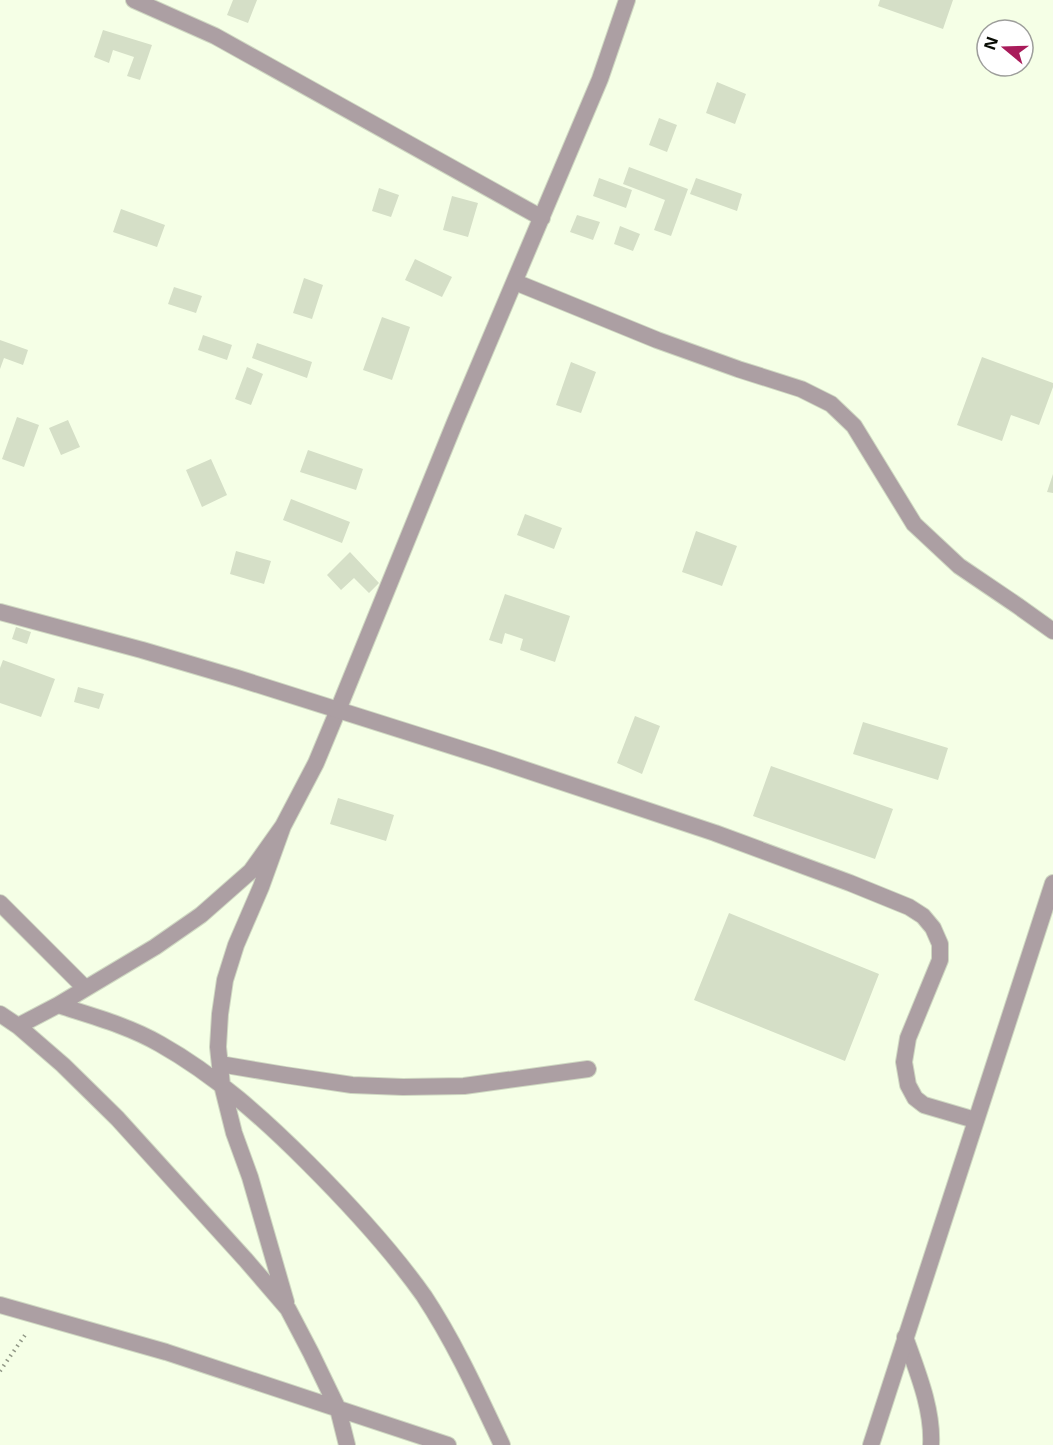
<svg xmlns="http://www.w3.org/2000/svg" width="1053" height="1445" viewBox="0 0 1053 1445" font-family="'Noto Sans',sans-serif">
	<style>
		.building { fill: #d5dfc7 }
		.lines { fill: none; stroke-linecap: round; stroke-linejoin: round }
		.service-casing { stroke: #cfd8c2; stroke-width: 18 }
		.minor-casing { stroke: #cfd8c2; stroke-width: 18 }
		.tertiary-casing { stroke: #cfd8c2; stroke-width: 18 }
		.path { stroke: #919886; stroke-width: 4; stroke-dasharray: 1.5 4.5; stroke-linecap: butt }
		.service { stroke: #ac9fa3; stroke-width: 16 }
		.minor { stroke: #ac9fa3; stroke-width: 16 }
		.tertiary { stroke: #ac9fa3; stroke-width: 16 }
	</style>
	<rect width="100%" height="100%" fill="#f5ffe6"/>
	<path class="building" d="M233,0h24l-9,23 -21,-8z
		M880,0h73l-10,29 -65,-23z
		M103,30l49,15 -12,35 -13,-4 7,-19 -21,-7 -4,13 -15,-6z
		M717,82l29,12 -11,30 -29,-11z
		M659,118l18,7 -10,27 -18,-7z
		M629,167l59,22 -17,47 -17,-6 11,-30 -42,-16z
		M599,178l33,12 -6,18 -33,-12z
		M696,178l46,16 -5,17 -47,-17z
		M379,188l20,7 -8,22 -19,-6z
		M452,196l26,7 -10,34 -25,-7z
		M121,209l44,16 -8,22 -44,-15z
		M577,215l23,7 -7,18 -23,-8z
		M620,226l20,8 -7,17 -19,-7z
		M415,259l37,18 -10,20 -37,-17z
		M304,278l19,7 -11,34 -19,-6z
		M174,287l28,9 -6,17 -28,-9z
		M382,317l28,10 -18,53 -29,-10z
		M203,335l29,10 -5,15 -29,-10z
		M0,340l28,10 -5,15 -19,-7 -4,11z
		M257,343l55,19 -5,16 -55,-20z
		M982,357l71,26v4l-14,38 -28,-10 -9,26 -45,-16z
		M571,362l25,10 -15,41 -25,-8z
		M247,367l16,7 -12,31 -16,-6z
		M17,417l22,8 -15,42 -22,-8z
		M68,420l12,27 -19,8 -12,-27z
		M308,450l55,19 -7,21 -56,-18z
		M211,459l16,36 -25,12 -16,-37z
		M1053,474v19l-6,-1z
		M291,499l59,23 -8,21 -59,-23z
		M525,514l37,14 -8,21 -37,-14z
		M696,531l41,15 -15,40 -40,-14z
		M236,551l35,10 -7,23 -34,-10z
		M350,552l29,31 -10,10 -15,-15 -13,12 -14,-15z
		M505,594l65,22 -15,46 -35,-12 3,-11 -18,-6 -3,11 -13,-4z
		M16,627l15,5 -4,12 -15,-5z
		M3,660l52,19 -14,38 -41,-14v-35z
		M78,687l26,7 -5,15 -25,-7z
		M635,716l25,10 -18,48 -25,-11z
		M863,722l85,26 -10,32 -85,-26z
		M771,766l122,43 -18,50 -122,-43z
		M338,798l56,17 -8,26 -56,-17z
		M729,913l150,61 -34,87 -151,-61z"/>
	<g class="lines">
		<g class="service-casing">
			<path id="service" d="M283,826l-22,61 -25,58 -11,35 -5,34 -2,33 4,38 12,48 16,44 36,125
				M0,903l85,85
				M58,1005c34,11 71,21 102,39 55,31 103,74 148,119 41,41 82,85 116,133 31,47 54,98 78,149
				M0,1014l18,12 45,39 55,54 127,140 43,50 23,44 27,56 9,36
				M18,1026l40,-21 97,-58 46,-32 50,-44 32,-45 33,-63 22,-53
				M220,1064l65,11 67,10 51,2 61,-1 124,-17
				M0,1305l166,47 282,93
				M905,1337c12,34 28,72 26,108"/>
		</g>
		<g class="minor-casing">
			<path id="minor" d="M134,0l81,36 327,182
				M515,282l142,58 81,29 63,20 30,15 23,22 60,98 45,42 59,40 35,25
				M0,612l142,38 95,28 256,81 222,74 135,50 59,24 14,9 10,12 7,16v16l-32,78 -4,24 4,23 7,13 9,7 51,15
				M338,710l117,-288 145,-343 27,-79"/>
		</g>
		<g class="tertiary-casing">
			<path id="tertiary" d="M871,1445l182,-562"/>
		</g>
		<path class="path" d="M0,1371l25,-36"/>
		<use href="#service" class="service"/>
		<use href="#minor" class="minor"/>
		<use href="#tertiary" class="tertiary"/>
	</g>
	<g transform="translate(1005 48) rotate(289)"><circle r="28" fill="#ffffff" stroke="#9d9e9b" stroke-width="1.5"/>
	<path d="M0-4.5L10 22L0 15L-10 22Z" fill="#a91b5a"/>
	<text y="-9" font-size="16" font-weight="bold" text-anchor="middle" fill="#0a0d05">N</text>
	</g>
</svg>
